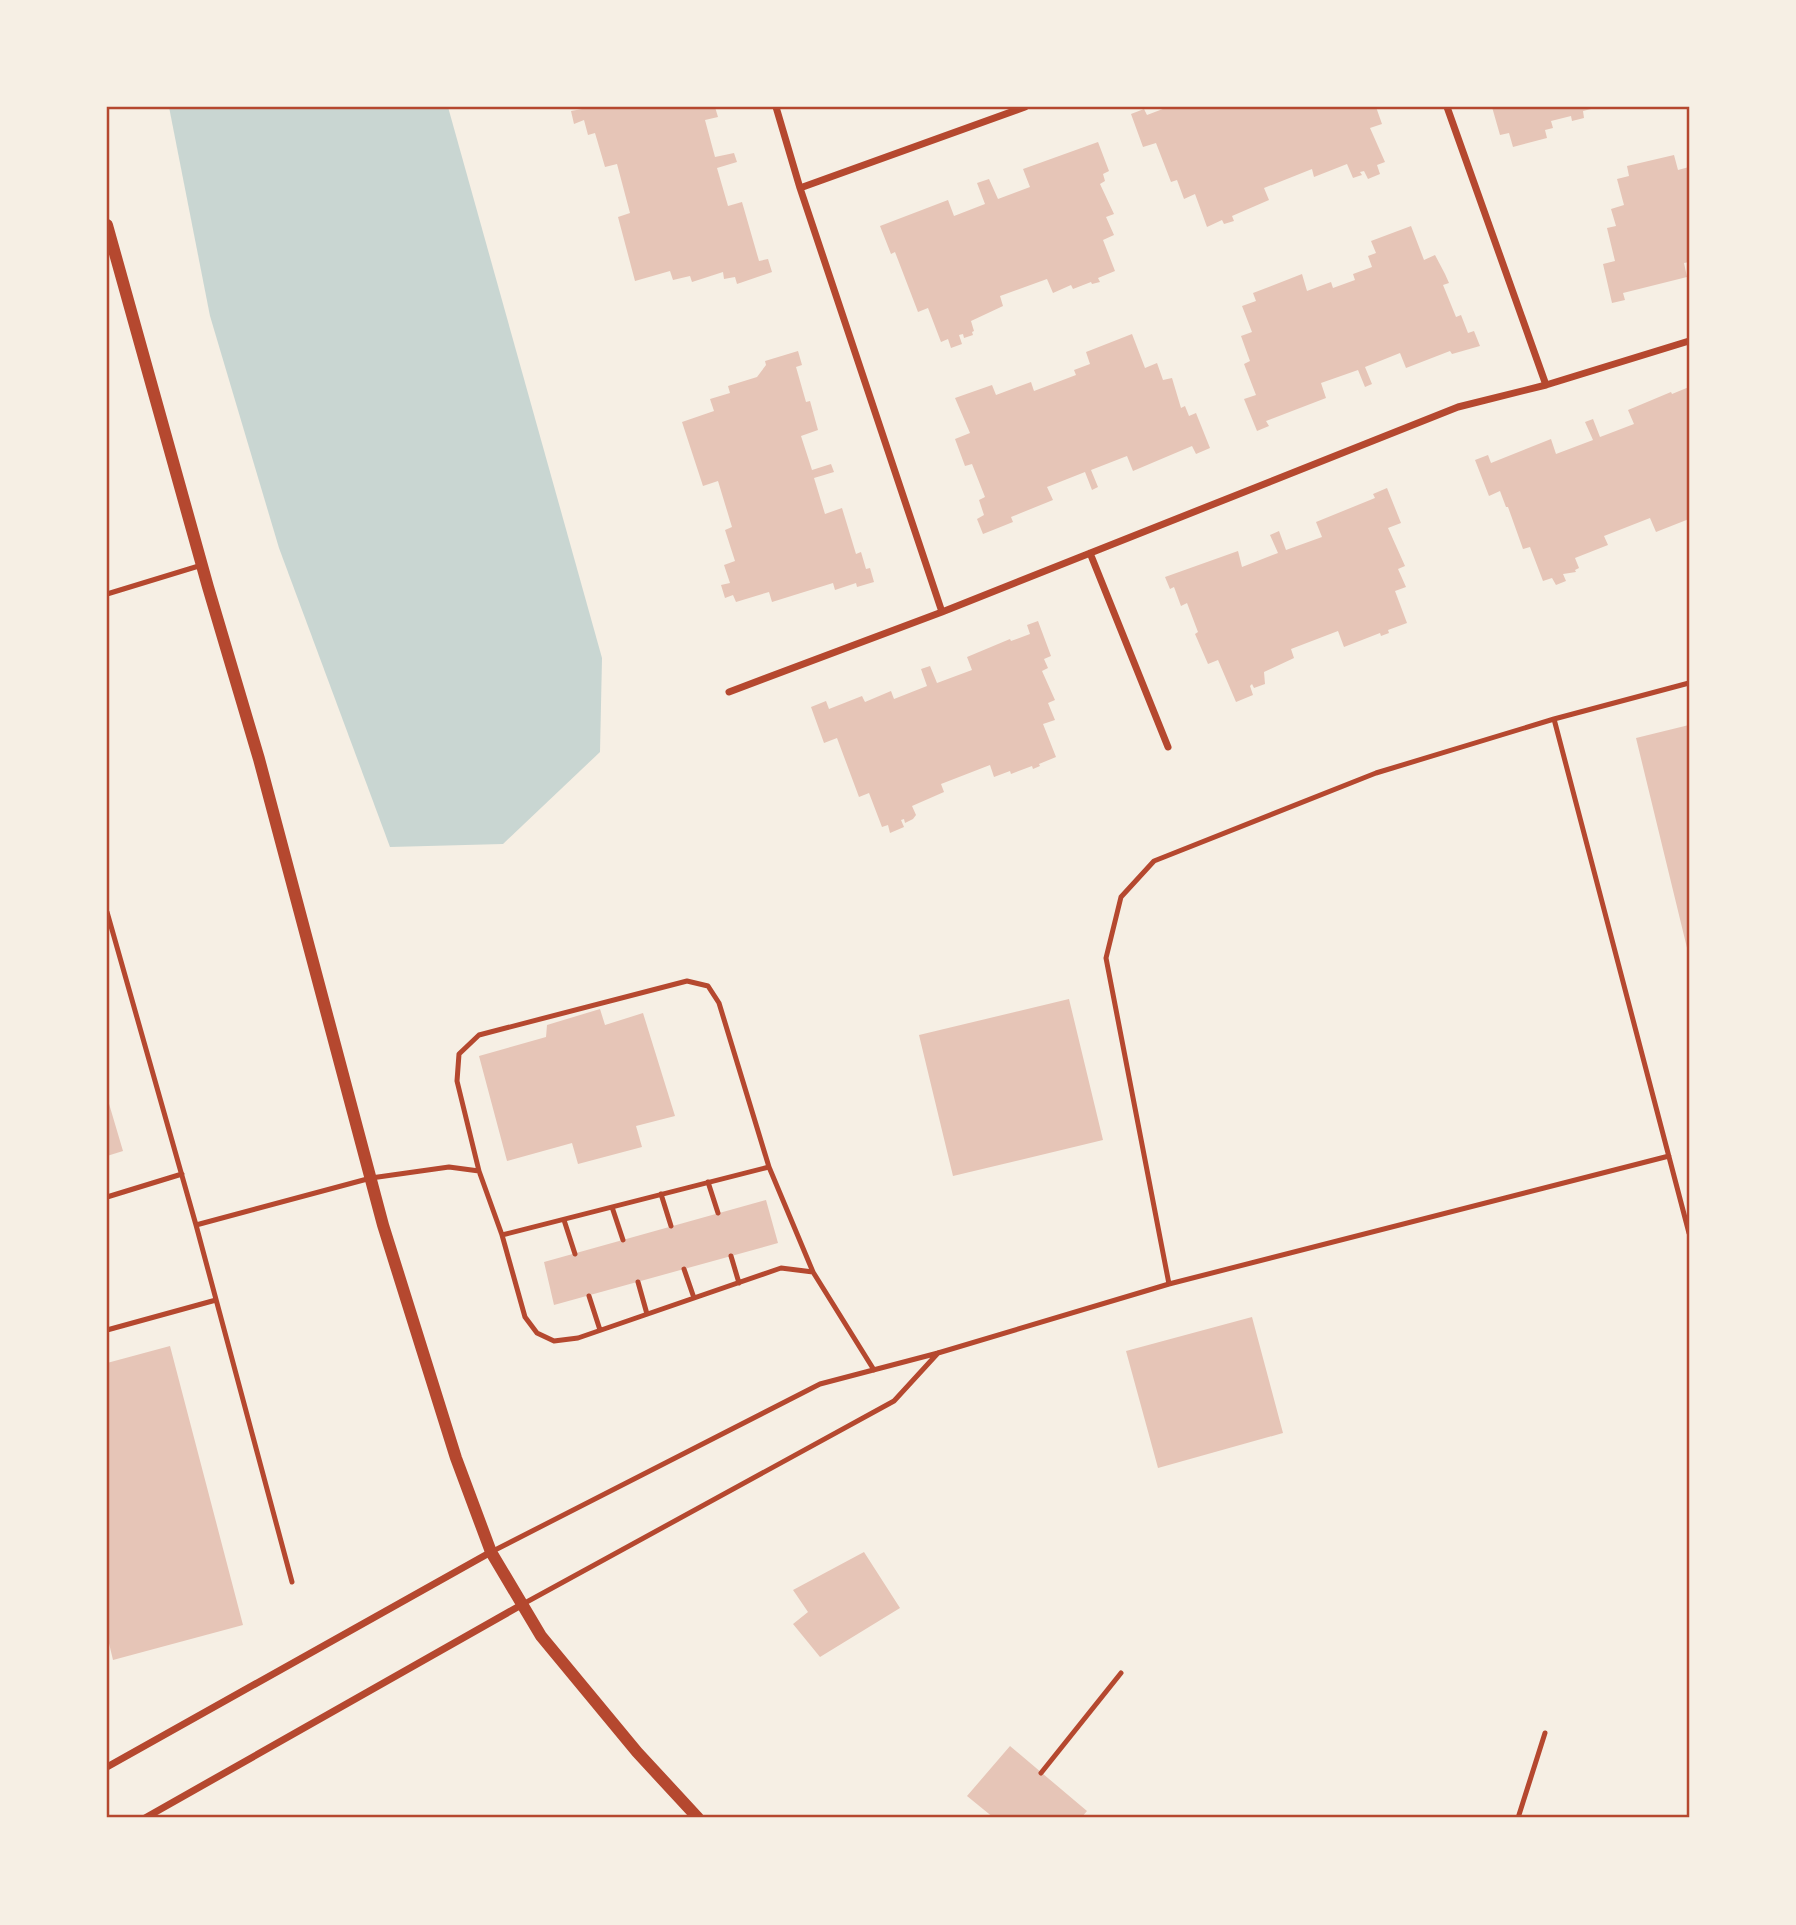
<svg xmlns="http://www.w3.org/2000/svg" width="1796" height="1925" viewBox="0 0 1796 1925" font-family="'Work Sans',sans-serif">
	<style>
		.water { fill: #c9d6d2 }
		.building { fill: #e6c5b7 }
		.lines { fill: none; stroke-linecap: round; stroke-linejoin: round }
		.service { stroke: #b5482f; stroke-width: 5 }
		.minor { stroke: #b5482f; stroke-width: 7 }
		.tertiary { stroke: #b5482f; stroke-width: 12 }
		.neatline { fill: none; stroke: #b5482f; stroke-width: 2.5 }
	</style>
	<rect width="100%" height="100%" fill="#f6efe4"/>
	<path class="water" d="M169,107h279l154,551 -2,94 -97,92 -113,3 -111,-299 -69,-232z"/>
	<path class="building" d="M582,107h133l3,10 -13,3 10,37 19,-4 3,9 -20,6 11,38 14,-4 17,59 9,-2 4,13 -35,12 -2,-7 -11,2 -1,-7 -31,10 -2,-6 -17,4 -3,-9 -35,10 -17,-64 12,-4 -13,-49 -12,3 -10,-34 -7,2 -4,-15 -10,4 -3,-13 11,-2z
		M1168,107h208l6,17 -12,4 15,34 -8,3 3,9 -12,5 -4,-8 -4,1 2,3 -9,3 -6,-14 -33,13 -2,-8 -48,19 5,12 -37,16 2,5 -10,3 -2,-4 -15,7 -12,-33 -11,5 -7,-19 -6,2 -15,-39 -13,4 -12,-33 13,-5 3,6z
		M1492,107h103v1l-12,3 1,7 -12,3 -1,-5 -20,5 2,7 -8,2 2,8 -34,9 -4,-14 -9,2z
		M1098,142l11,29 -6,3 2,7 -5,3 14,30 -8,3 8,18 -11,5 12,31 -17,7 2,4 -8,2 -1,-2 -18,7 -2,-4 -18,8 -6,-14 -47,17 3,10 -32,15 3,10 -2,1 1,3 -9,3 -1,-4 -4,1 3,9 -11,4 -3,-9 -7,3 -13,-34 -10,4 -23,-60 -4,2 -11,-28 68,-26 6,16 31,-12 -8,-21 12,-4 9,20 32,-12 -7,-18z
		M1674,155l4,15 11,-3v95l-5,1 3,14 -64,16 2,7 -13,3 -9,-39 12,-3 -8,-33 9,-2 -5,-17 13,-4 -7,-26 12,-3 -2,-10z
		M1411,226l13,34 11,-5 10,19 4,9 -6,2 13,32 5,-2 7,18 6,-2 6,15 -28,8 -2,-3 -44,17 -6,-15 -35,14 7,17 -7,3 -7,-17 -37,13 5,15 -60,23 3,5 -12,5 -13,-32 12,-4 -12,-31 6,-3 -9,-25 11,-4 -10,-26 14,-5 -3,-8 49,-19 5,17 24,-9 2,6 22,-8 -2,-6 19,-7 -4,-11 8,-3 -5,-12z
		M1132,334l13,34 12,-5 6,17 9,-2 9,30 4,-2 4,10 7,-3 14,35 -14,6 -4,-8 -59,25 -6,-15 -36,14 7,17 -6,3 -7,-18 -38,15 6,13 -42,17 2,5 -30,12 -6,-15 7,-4 -5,-15 6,-3 -13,-33 -7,2 -10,-27 15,-6 -15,-35 37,-13 4,10 35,-13 3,9 42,-16 -2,-5 16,-6 -4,-12z
		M798,351l4,14 -6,2 10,35 4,-1 8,29 -17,6 11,34 19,-6 3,8 -20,6 11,36 17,-6 14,46 5,-2 5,17 4,-1 4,14 -17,5 -1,-4 -21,7 -2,-7 -61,19 -3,-10 -33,10 -3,-7 -8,3 -4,-13 9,-2 -6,-18 11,-4 -10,-31 7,-3 -14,-46 -15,5 -21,-64 32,-11 -4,-12 20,-6 -2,-7 29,-9 9,-12 -1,-4z
		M1689,387v132l-33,13 -6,-14 -46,18 4,9 -33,13 4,10 -4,2 1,2 -13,2 3,7 -10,4 -4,-7 -9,3 -13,-34 -7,2 -15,-42h-2l-6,-16 -11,5 -14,-36 13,-5 3,8 60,-24 5,15 37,-14 -8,-18 8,-3 7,18 34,-13 -6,-14 43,-18 1,2z
		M1387,488l14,35 -13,5 17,38 -7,3 8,18 -11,4 12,32 -19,7 1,3 -8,3 -1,-3 -36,14 -6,-16 -47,18 3,9 -30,14 1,12 -11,4 -2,-4 -2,2 3,9 -17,7 -18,-42 -10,4 -13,-30 3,-2 -11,-29 -6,3 -7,-19 -4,2 -5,-12 73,-26 4,16 36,-14 -8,-18 9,-4 7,19 36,-13 -6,-15 59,-24 -2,-4z
		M1038,621l13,35 -7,3 4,9 -6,3 13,29 -7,3 7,17 -12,4 13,33 -17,7 1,2 -7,3 -1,-3 -21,8 -1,-3 -16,6 -4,-12 -49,19 3,8 -32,14 4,9 -3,4 -8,4 -1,-4 -3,1 3,7 -14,6 -2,-8 -6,2 -13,-34 -10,4 -22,-59 -13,5 -13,-36 15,-6 3,8 33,-13 3,6 26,-11 3,8 33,-13 -6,-17 9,-3 7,17 35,-13 -5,-13 43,-18 1,2 19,-7 -3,-9z
		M1689,725v226l-1,1 -52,-214z
		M1069,999l34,141 -150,36 -34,-141z
		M600,1009l5,16 38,-12 32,103 -39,10 6,21 -64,17 -6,-21 -65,18 -28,-105 67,-19 1,-12z
		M107,1097l16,54 -16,5z
		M766,1200l12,43 -224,62 -10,-43z
		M1252,1317l31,116 -125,35 -32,-117z
		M170,1346l73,279 -130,35 -6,-25v-272z
		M864,1552l36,56 -80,49 -27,-33 15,-12 -15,-22z
		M1010,1746l77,65 -6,7h-87l-27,-22z"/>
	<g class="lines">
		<path class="service" d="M107,594l95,-29
			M1554,719l135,514
			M107,912l89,313 96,357
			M479,1171l-22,-90 2,-27 20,-19 208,-54 21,5 11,17 50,164
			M708,1182l10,31
			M661,1194l10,32
			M107,1197l75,-23
			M612,1207l11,33
			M564,1220l11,34
			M196,1225l175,-47 78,-11 30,4 23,64 23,82 12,16 17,8 24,-3 203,-70 32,4 61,98
			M502,1235l267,-68 44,105
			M731,1256l8,27
			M684,1269l10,29
			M638,1282l9,32
			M1169,1284l-63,-326 15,-61 33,-36 222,-88 178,-54 135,-36
			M589,1296l11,34
			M107,1330l109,-30
			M493,1551l327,-167 118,-31 231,-69 500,-128
			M523,1604l371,-203 44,-48
			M1041,1773l80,-100
			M1518,1818l27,-85"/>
		<path class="minor" d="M776,107l24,81
			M1025,107l-225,81 142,424 516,-205 88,-22
			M1447,107l99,278 143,-44
			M1090,553l78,194
			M729,692l213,-80
			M107,1767l384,-215
			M145,1818l378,-214"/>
		<path class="tertiary" d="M107,225l101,362 51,172 124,466 73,233 35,94 50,84 96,116 61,66"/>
	</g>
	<rect width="1796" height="1925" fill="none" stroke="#f6efe4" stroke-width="217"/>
	<rect x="108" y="108" width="1580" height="1708" class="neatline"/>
</svg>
